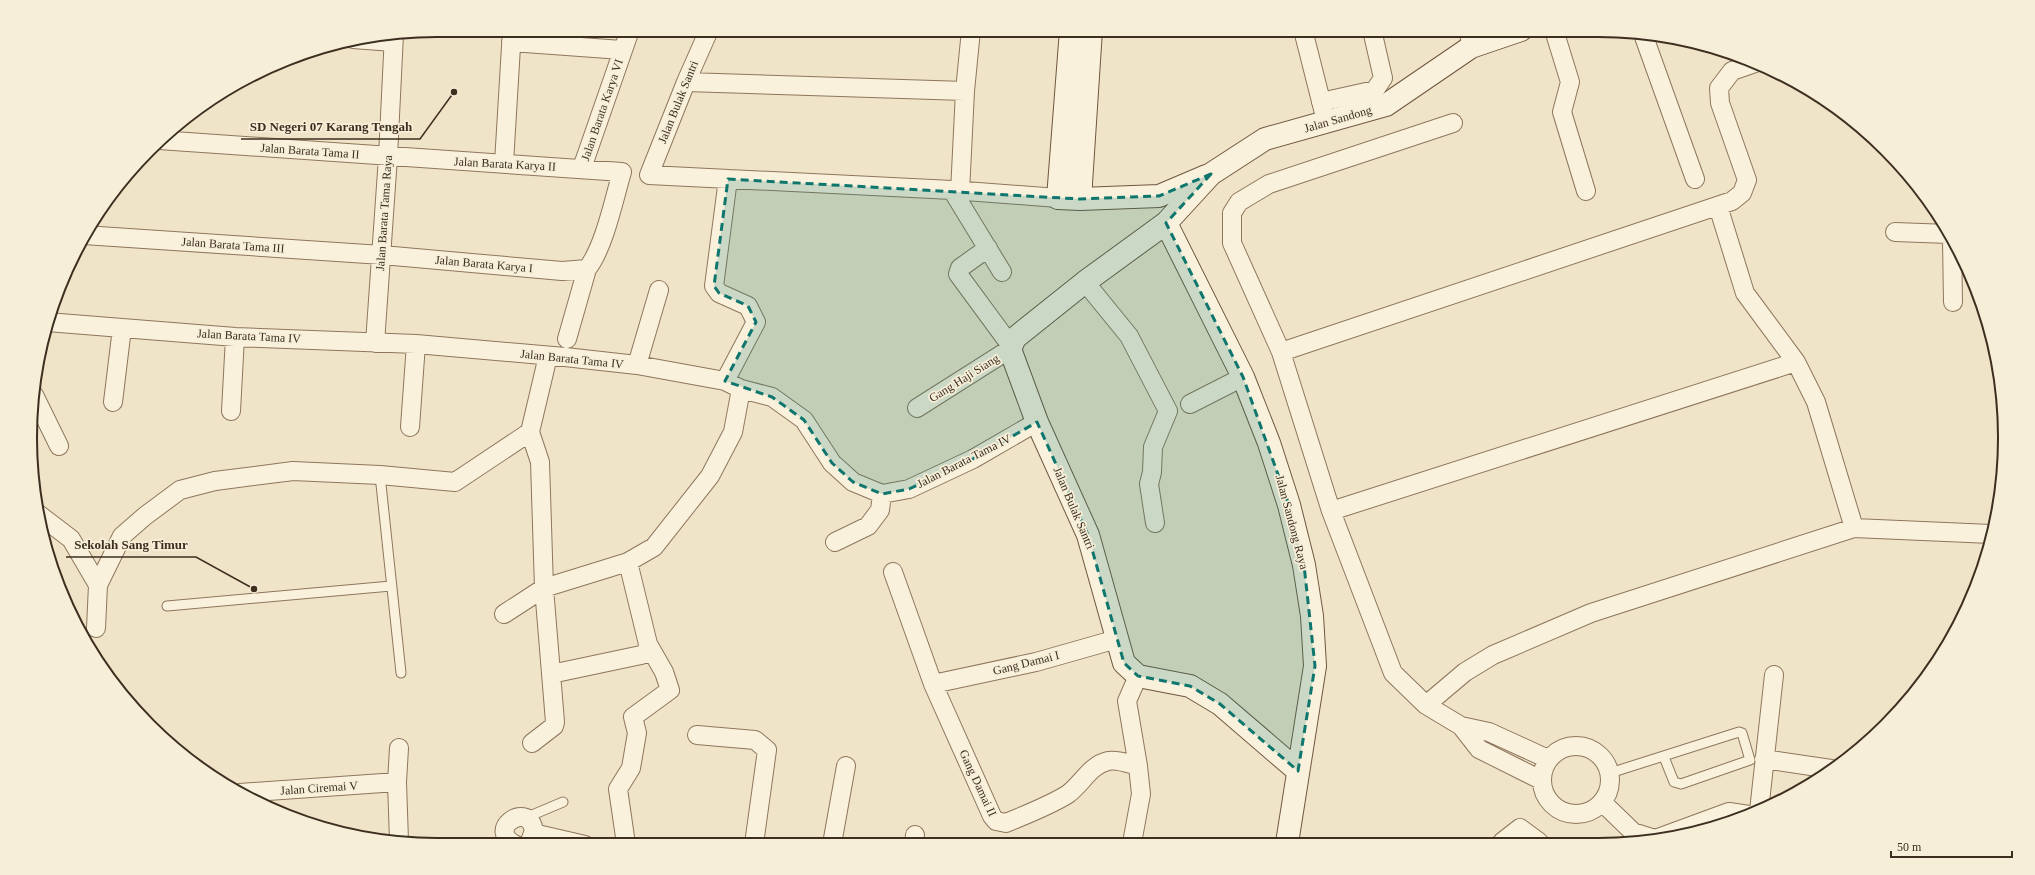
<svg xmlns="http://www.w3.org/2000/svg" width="2035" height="875" viewBox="0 0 2035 875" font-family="Georgia,serif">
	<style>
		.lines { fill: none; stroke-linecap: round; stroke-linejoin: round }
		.lane-casing { stroke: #8d765c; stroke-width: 11 }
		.street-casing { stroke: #8d765c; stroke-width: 20 }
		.secondary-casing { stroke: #6f573f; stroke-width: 24 }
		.lane { stroke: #faf1dc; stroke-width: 9 }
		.street { stroke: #faf1dc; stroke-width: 18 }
		.secondary { stroke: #faf1dc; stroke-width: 22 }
		.marked { fill: #0f766e; fill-opacity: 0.2; stroke: #0f766e; stroke-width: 3; stroke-dasharray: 8 5; stroke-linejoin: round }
		.labels { text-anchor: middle; stroke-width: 3.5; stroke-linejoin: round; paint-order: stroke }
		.street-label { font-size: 12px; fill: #3d2e20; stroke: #f7eed8 }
		.rim { fill: none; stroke: #3d2e20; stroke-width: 2 }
		.leader { fill: none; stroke: #3d2e20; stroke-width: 1.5 }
		.callout-dot { fill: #3d2e20; stroke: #f7eed8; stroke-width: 1.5 }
		.callout-label { font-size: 13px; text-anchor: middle; font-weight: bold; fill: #3d2e20; stroke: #f7eed8; stroke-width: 3.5; stroke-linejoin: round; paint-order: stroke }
	</style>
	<rect width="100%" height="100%" fill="#f0e4c8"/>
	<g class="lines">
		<g class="lane-casing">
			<path id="lane" d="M380,475l21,198
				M167,606l224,-20
				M1610,773l129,-41 3,1 8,27 -69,24 -7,-2 -10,-25
				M525,818l38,-16"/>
		</g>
		<g class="street-casing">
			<path id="street" d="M709,30l-23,52 -37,93 303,15 106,8
				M1303,30l21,83
				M1469,30l2,17
				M1554,30l16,52 -8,30 24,79
				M1643,34l52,145
				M353,39l40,3
				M511,42l111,8
				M686,82l279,9
				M1321,102l54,-12 8,-12 -11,-48
				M1453,123l-184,61 -30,18 -7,11v30l49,109 50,159 62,162 33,32 35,21 28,6 59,27
				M159,140l463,32c-8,27 -18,76 -35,97l-20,70
				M504,163l8,-133
				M582,168l48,-138
				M952,190l50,82
				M960,192l5,-101 6,-61
				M1718,206l27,87 51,69 20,40 38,126
				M1895,232l54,2
				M84,235l298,20 180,16 25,-2
				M1952,240l1,62
				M988,248l-28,20 -2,6 53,72
				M1085,282l44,54 39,75 -15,36 -1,25 -3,12 6,39
				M47,322l188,15 181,7 149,13 72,8 88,16 16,8 31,8 32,23 28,43 21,19 29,12 27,-5 64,-30 64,-37
				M375,343l13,-186 6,-123
				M1281,352l451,-151 10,-8 5,-13 -27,-77 -1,-15 13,-17 23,-8
				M637,365l22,-75
				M725,381l31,-59 -8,-16 -29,-13 -5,-7 14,-107
				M34,395l25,51
				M113,402l9,-74
				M1190,404l53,-27
				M917,408l93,-59
				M231,411l4,-74
				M410,427l6,-83
				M530,432l10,30 4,126 11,134 -1,4 -22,17
				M1331,511l465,-149
				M37,513l34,26 27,46
				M835,542l33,-16 12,-16 2,-16
				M893,572l40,112 59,132 4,5 10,2c19,-8 45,-18 62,-29 14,-10 22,-29 40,-33 9,-2 22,3 30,5
				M504,614l40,-26 84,-26 26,-15 56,-71 23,-44 8,-43
				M96,628l2,-43 24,-49 23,-20 35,-26 35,-9 78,-10 87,4 75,7 75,-50 18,-76
				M551,674l90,-19 6,-2 1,-9 -20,-82
				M933,684l103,-22 81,-23
				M1426,705l39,-33 28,-17 98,-42 263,-85 137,6
				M1461,726l18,23 62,31
				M697,735l58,5 12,10 -13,94
				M1542 780a34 34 0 1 1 68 0a34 34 0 1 1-68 0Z
				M399,748l-2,34 2,59
				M1764,759l67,10
				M240,793l157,-11
				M1603,803l30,29 25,8
				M1759,811l15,-136
				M533,833l52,12
				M1650,841l79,-29 20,3
				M1502,842l18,-14 19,14
				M1132,843l9,-49 -3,-28 -11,-65 11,-25
				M626,844l-8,-55 13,-21 6,-35 -4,-16 37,-27 -6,-18 -16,-28
				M832,844l14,-78
				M914,844l1,-9
				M516,845c-31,-15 10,-43 17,-18 2,6 -3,11 -4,18"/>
		</g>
		<g class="secondary-casing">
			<path id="secondary" d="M1071,30l-13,168 22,1 79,-3 47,-20
				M1080,199l11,-169
				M1166,223l77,154 26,66 20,62 15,60 8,51 3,50 -28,177
				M1298,771l-78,-67 -30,-18 -52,-10 -14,-13 -36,-128 -51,-113 -27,-73 5,-11 70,-56 81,-59 45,-49 54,-35 121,-34 85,-58 50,-17"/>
		</g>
		<use href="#lane" class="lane"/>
		<use href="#street" class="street"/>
		<use href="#secondary" class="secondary"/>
	</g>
	<path class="marked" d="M1211,174l-45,49 77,154 46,128 15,60 11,101 -17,105 -78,-67 -30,-18 -52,-10 -14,-13 -36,-128 -51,-113 -64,37 -64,30 -27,5 -29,-12 -21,-19 -28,-43 -32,-23 -47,-16 31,-59 -8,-16 -29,-13 -5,-7 14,-107 352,20 79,-3z"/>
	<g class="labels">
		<g class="street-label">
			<text transform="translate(678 102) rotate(-68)" y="4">Jalan Bulak Santri</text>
			<text transform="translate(602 110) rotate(-71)" y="4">Jalan Barata Karya VI</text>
			<text transform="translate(1338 119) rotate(-16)" y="4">Jalan Sandong</text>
			<text transform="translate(310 151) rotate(4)" y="4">Jalan Barata Tama II</text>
			<text transform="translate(505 164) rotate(3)" y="4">Jalan Barata Karya II</text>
			<text transform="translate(384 213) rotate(-86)" y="4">Jalan Barata Tama Raya</text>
			<text transform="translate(233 245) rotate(4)" y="4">Jalan Barata Tama III</text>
			<text transform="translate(484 264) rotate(5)" y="4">Jalan Barata Karya I</text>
			<text transform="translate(249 336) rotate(3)" y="4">Jalan Barata Tama IV</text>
			<text transform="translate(572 359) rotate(6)" y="4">Jalan Barata Tama IV</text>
			<text transform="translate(964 378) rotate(-32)" y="4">Gang Haji Siang</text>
			<text transform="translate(964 461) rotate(-27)" y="4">Jalan Barata Tama IV</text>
			<text transform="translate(1074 508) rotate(67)" y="4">Jalan Bulak Santri</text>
			<text transform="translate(1292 522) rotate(75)" y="4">Jalan Sandong Raya</text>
			<text transform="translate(1026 663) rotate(-14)" y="4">Gang Damai I</text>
			<text transform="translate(978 783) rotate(65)" y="4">Gang Damai II</text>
			<text transform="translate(319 788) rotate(-4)" y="4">Jalan Ciremai V</text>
		</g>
	</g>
	<path d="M0 0H2035V875H0ZM437 37H1598A400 400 0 0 1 1998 437V438A400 400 0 0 1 1598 838H437A400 400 0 0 1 37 438V437A400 400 0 0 1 437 37Z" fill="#f7eed8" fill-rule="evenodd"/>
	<path class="rim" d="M437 37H1598A400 400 0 0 1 1998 437V438A400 400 0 0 1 1598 838H437A400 400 0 0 1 37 438V437A400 400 0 0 1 437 37Z"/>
	<path class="leader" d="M454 92L420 139H241M254 589L196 557H66"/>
	<g class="callout-dot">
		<circle cx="454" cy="92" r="4"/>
		<circle cx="254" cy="589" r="4"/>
	</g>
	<g class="callout-label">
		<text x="331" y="131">SD Negeri 07 Karang Tengah</text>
		<text x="131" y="549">Sekolah Sang Timur</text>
	</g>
	<path d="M1891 851v6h121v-6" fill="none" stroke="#3d2e20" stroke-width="2"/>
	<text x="1897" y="851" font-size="12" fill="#3d2e20" stroke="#f7eed8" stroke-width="3" paint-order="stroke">50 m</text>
</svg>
